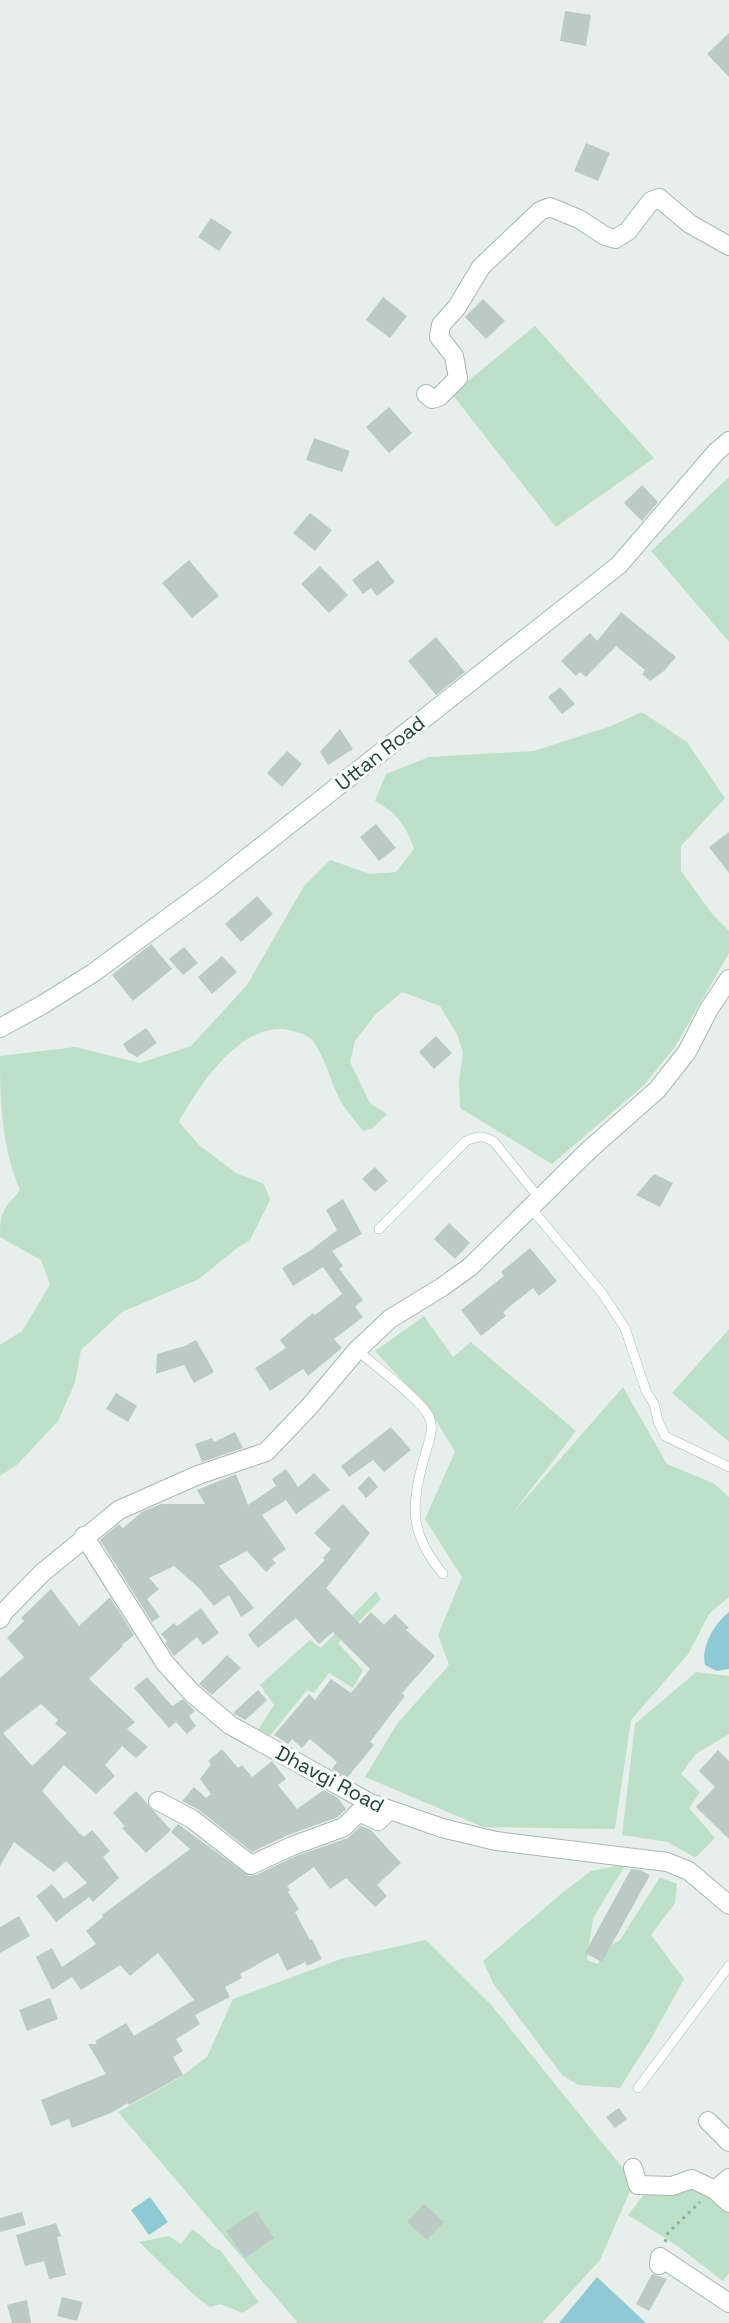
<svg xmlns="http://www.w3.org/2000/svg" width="729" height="2323" viewBox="0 0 729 2323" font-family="'Space Grotesk',sans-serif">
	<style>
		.green { fill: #bfe0c8 }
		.water { fill: #8ec9d4 }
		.building { fill: #bbcac4; fill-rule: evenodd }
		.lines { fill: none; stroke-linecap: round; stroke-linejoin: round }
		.service-casing { stroke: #a8b8b2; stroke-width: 10 }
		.minor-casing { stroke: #a8b8b2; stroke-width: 20 }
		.secondary-casing { stroke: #a4bbb3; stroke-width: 20 }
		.path { stroke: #86b3a5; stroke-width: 3; stroke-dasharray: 3 4.5; stroke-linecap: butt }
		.service { stroke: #fff; stroke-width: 9 }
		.minor { stroke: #fff; stroke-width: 18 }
		.secondary { stroke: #fff; stroke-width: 18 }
		.labels { text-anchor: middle; stroke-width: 6; stroke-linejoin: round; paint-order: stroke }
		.street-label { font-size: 20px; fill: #24423a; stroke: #f7fbf9 }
	</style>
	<rect width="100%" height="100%" fill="#e6efeb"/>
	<path class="green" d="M535,326l119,132 -98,69 -104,-133z
		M729,477v165l-78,-91z
		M642,712l45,30 38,56 -44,48v25l32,44 16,16v22l-54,94 -31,38 -92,79 -92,-56 -1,-27 4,-28 -6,-19 -17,-28 -38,-14 -27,23 -20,26 -5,21 20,41 17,11 -14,14 -10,3c-6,-8 -14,-17 -20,-26 -12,-19 -16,-44 -29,-63 -6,-8 -15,-9 -25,-12 -47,-10 -91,56 -110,92l20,23 37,28 28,11 6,16 -20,40 -13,8 -38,31 -77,33 -41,38 -6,33 -17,38 -40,43 -18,12v-131l22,-14 28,-46 -9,-25 -41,-23c0,-27 4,-27 20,-47 -18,-42 -20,-88 -20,-134l75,-9 65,16 51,-17 56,-61 57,-99 26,-26 40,14 26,-2 18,-23c-7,-22 -18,-37 -39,-48l11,-27 43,-17 105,-6 77,-25z
		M424,1316l29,41 18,-15 105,89 -64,83 111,-127 44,77 46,19 16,14v100l-20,17 -20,39 -58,67 -16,109 -132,-2 -118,-50 32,-53 52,-59 -11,-30 24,-58 -37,-58 30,-67 -24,-40 -56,-61z
		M729,1329v113l-57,-49z
		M376,1591l5,8 -43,44 25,27 -10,18 -24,-15 -15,20 -7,-3 -39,48 -10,-8 16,-25 -14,-20 50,-45 11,8z
		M696,1672l33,4v58l-33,20 -15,20 19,18 -11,16 26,30 -20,20 -27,-16 -46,-7 13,-111z
		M626,1864l-33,54 -6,42 11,4 10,-17 12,-7 40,-63 17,7 -2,19 -24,32 33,44 -33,60 -31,49 -42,-3 -16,-10 -69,-92 -10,-22 79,-68 29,-22z
		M426,1940l66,66 142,176 -34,78 -58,63h-244l-180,-211 61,-34 28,-21 26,-58 108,-40z
		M678,2175l51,25v73l-6,8 -47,-36 -48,-30 17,-22z
		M192,2230c12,4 16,17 28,20l39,52 -16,11 -23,-9 -10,3 -15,-11 -56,-54 30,-6 12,8z"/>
	<path class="water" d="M729,1612v57l-12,2 -12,-6c-4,-19 9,-41 24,-53z
		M150,2197l18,25 -19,13 -18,-25z
		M597,2277l49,46h-87z"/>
	<path class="building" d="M565,11l26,4 -5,31 -26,-5z
		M729,33v44l-22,-23z
		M586,143l24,10 -12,28 -24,-10z
		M211,218l21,14 -13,19 -21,-14z
		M383,297l24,19 -17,22 -24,-18z
		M483,299l22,22 -19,18 -21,-22z
		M389,407l23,26 -23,20 -23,-26z
		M314,438l36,13 -8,21 -36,-12z
		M642,485l16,17 -16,19 -18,-18z
		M310,513l22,17 -17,21 -22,-18z
		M189,560l30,36 -27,22 -30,-35z
		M378,560l17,22 -18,14 -6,-8 -8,6 -11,-14z
		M320,566l28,29 -19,18 -28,-29z
		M621,612l55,45 -12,14 -14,10 -8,-7 3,-4 -29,-24 -30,31 -6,-5 -4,4 -15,-15 29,-28 7,8z
		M436,637l29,35 -29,23 -28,-34z
		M560,687l15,17 -13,10 -14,-17z
		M340,729l13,20 -25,16 -8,-13z
		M287,751l15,13 -20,23 -15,-14z
		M376,824l20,24 -17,13 -19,-24z
		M729,832v41l-20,-26z
		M257,896l16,18 -32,28 -16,-18z
		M151,944l21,25 -39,32 -21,-26z
		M184,947l14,16 -15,12 -14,-16z
		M222,956l15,16 -25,22 -14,-17z
		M146,1028l11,15 -20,14 -9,-5 -5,-8z
		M436,1036l16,17 -18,16 -15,-17z
		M375,1167l13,14 -13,11 -13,-13z
		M654,1174l19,9 -13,24 -24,-12z
		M343,1199l19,35 -30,17 11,15 -4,3 24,31 -8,7 8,10 -29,22 8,9 -34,28 -5,-7 -33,22 -15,-23 31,-20 -6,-8 33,-27 2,2 27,-21 -19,-27 -30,19 -11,-18 29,-18 26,-20 -11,-20z
		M449,1223l21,20 -15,16 -21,-20z
		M530,1248l27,33 -18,15 -6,-8 -30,24 3,4 -25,20 -20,-26 43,-34 -3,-4z
		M196,1340l18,32 -20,11 -10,-18 -28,9 1,-20 28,-8z
		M116,1393l21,13 -9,16 -22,-13z
		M391,1427l20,23 -27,22 -11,-12 -24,17 -8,-11z
		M235,1432l8,16 -41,14 -7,-18 17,-6 2,4z
		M286,1469l12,18 16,-14 16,17 -34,24 -10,-14 -24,15 24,34 -14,10 4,4 -10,9 -19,-21 -28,15 35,42 -13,9 -12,-22 -15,11 -15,-18 -25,-22 -25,12 10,11 -12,10 13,18 -8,5 -52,-82 19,-16 4,4 19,-16 19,-8h44l-8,-14 39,-16 12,31 28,-19 -4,-7z
		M369,1476l9,11 -12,11 -8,-10z
		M343,1504l27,29 -44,55 34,36 11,-12 13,13 11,-11 14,14 -3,2 29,26 -33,37 3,3 -35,46 4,3 -27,33 -15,-9 5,-7 -27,-23 -8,9 -10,-9 -4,5 -14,-9 35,-41 6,6 16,-21 20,14 19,-24 -37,-37 -14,12 -23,-26 -38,30 -10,-13 77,-75 -2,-2 8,-9 -17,-16z
		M51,1589l28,37 31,-29 24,38 -12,10 1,1 -34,33 46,43 -8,7 21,18 -12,11 -14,-12 -17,19 10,11 -19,18 -32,-29 -22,26 37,42 5,4 8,-7 18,21 -7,6 16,21 -26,24 -4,-5 -33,25 -20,-26 16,-12 12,15 23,-16 -21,-22 -12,11 -40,-30 -14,24v-188l24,-21 -17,-19 17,-17 -3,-3zM41,1704l17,16 -3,4 12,9 -35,33 -29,-33z
		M201,1608l18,25 -16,12 -6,-8 -23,19 -9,-13 2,-2 -6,-7 13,-11 3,3z
		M227,1655l14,13 -29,27 -13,-11z
		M147,1677l25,29 11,-7 12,12 -6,5 7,10 -9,8 -11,-12 -7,6 -35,-40z
		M258,1690l9,10 -15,14 -7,6 -12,-7z
		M222,1749l16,19 4,-3 10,12 20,-16 14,18 -8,6 19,24 27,-19 14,8 8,11 -8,8 -50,18 -36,17 -53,-42 -17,-9 12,-14 12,11 5,-4 -11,-15 11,-15 -3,-3z
		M718,1750l11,11v78l-33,-32 19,-20 -16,-16z
		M136,1791l35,39 -25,23 -24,-25 3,-2 -12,-13z
		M178,1824l71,52 7,-1 40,-19 52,-18 13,-12 10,4 30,33 -24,22 10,11 -12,11 -29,-29 -16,11 -16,-22 -27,19 3,4 -2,2 11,17 -4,3 15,28 2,-1 10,20 -15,7 -2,-4 -18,9 -9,-18 -38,21 2,4 -17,9 5,10 -35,18 5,9 -24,15 7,12 -10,6 10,18 -54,30 -1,-2 -17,10 -39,15 -3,-9 -18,7 -10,-26 65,-26 -18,-30h9l-2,-3 31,-18 8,13 60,-36 -36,-47 -28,23 -10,-11 -39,25 -9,-13 -20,13 -16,-33 16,-9 10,19 34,-23 -10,-13 17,-14 -1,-2 88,-66 -19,-17z
		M631,1869l9,1 10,5 -48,87 -17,-9z
		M19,1916l11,20 -30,17v-26z
		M50,1998l8,21 -31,12 -8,-21z
		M619,2108l8,11 -12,9 -9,-11z
		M424,2204l20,18 -17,18 -20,-18z
		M256,2211l18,27 -29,20 -19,-27z
		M22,2212l4,13 -26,7v-14z
		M56,2223l5,13 -4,1 9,38 -17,4 -5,-18 -19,5 -9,-31z
		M652,2274l15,5 -18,32 -13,-7z
		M62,2297l21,5 -6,19 -20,-5z
		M27,2300l4,23h-19l-5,-18z"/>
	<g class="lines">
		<g class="service-casing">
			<path id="service" d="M530,1207l72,86 23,35 21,63 8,13 4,17 7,15 64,31
				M379,1229l87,-88c11,-5 18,-6 28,1l45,56
				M357,1350c15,14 68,52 73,69 4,11 -2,25 -5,36 -14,50 -17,77 18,119
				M638,2088l91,-122"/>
		</g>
		<g class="minor-casing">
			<path id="minor" d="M426,394l6,5 7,-2 19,-19 -4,-22 -15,-19 2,-12 16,-18 24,-40 59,-56 10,-4 29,12 26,17 10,3 13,-8 23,-30 8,-3 31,26 39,22
				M84,1536l81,127 27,30 38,32 140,78 72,25 54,13 171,21 22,9 40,34
				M0,1619l3,-6 39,-40 77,-63 79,-35 68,-23 43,-45 48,-57 33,-31 52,-32 28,-20 119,-117 68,-60 30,-38 22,-43 20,-30
				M158,1801l34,18 59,46 41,-19 52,-19 15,-15 19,9 12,-11
				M708,2121l21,21
				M633,2168l5,17 34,1 20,-7 23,11 14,13
				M715,2190l14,-12
				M659,2265l1,-8 69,46"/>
		</g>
		<g class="secondary-casing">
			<path id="secondary" d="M0,1028l42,-23 51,-32 117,-86 409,-322 97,-113 13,-11"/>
		</g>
		<path class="path" d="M665,2242l3,-9 32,-31"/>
		<use href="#service" class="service"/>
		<use href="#minor" class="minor"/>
		<use href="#secondary" class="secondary"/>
	</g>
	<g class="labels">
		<g class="street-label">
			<text transform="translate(380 753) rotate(-38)" y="7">Uttan Road</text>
			<text transform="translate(330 1779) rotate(28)" y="7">Dhavgi Road</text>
		</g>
	</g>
</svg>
